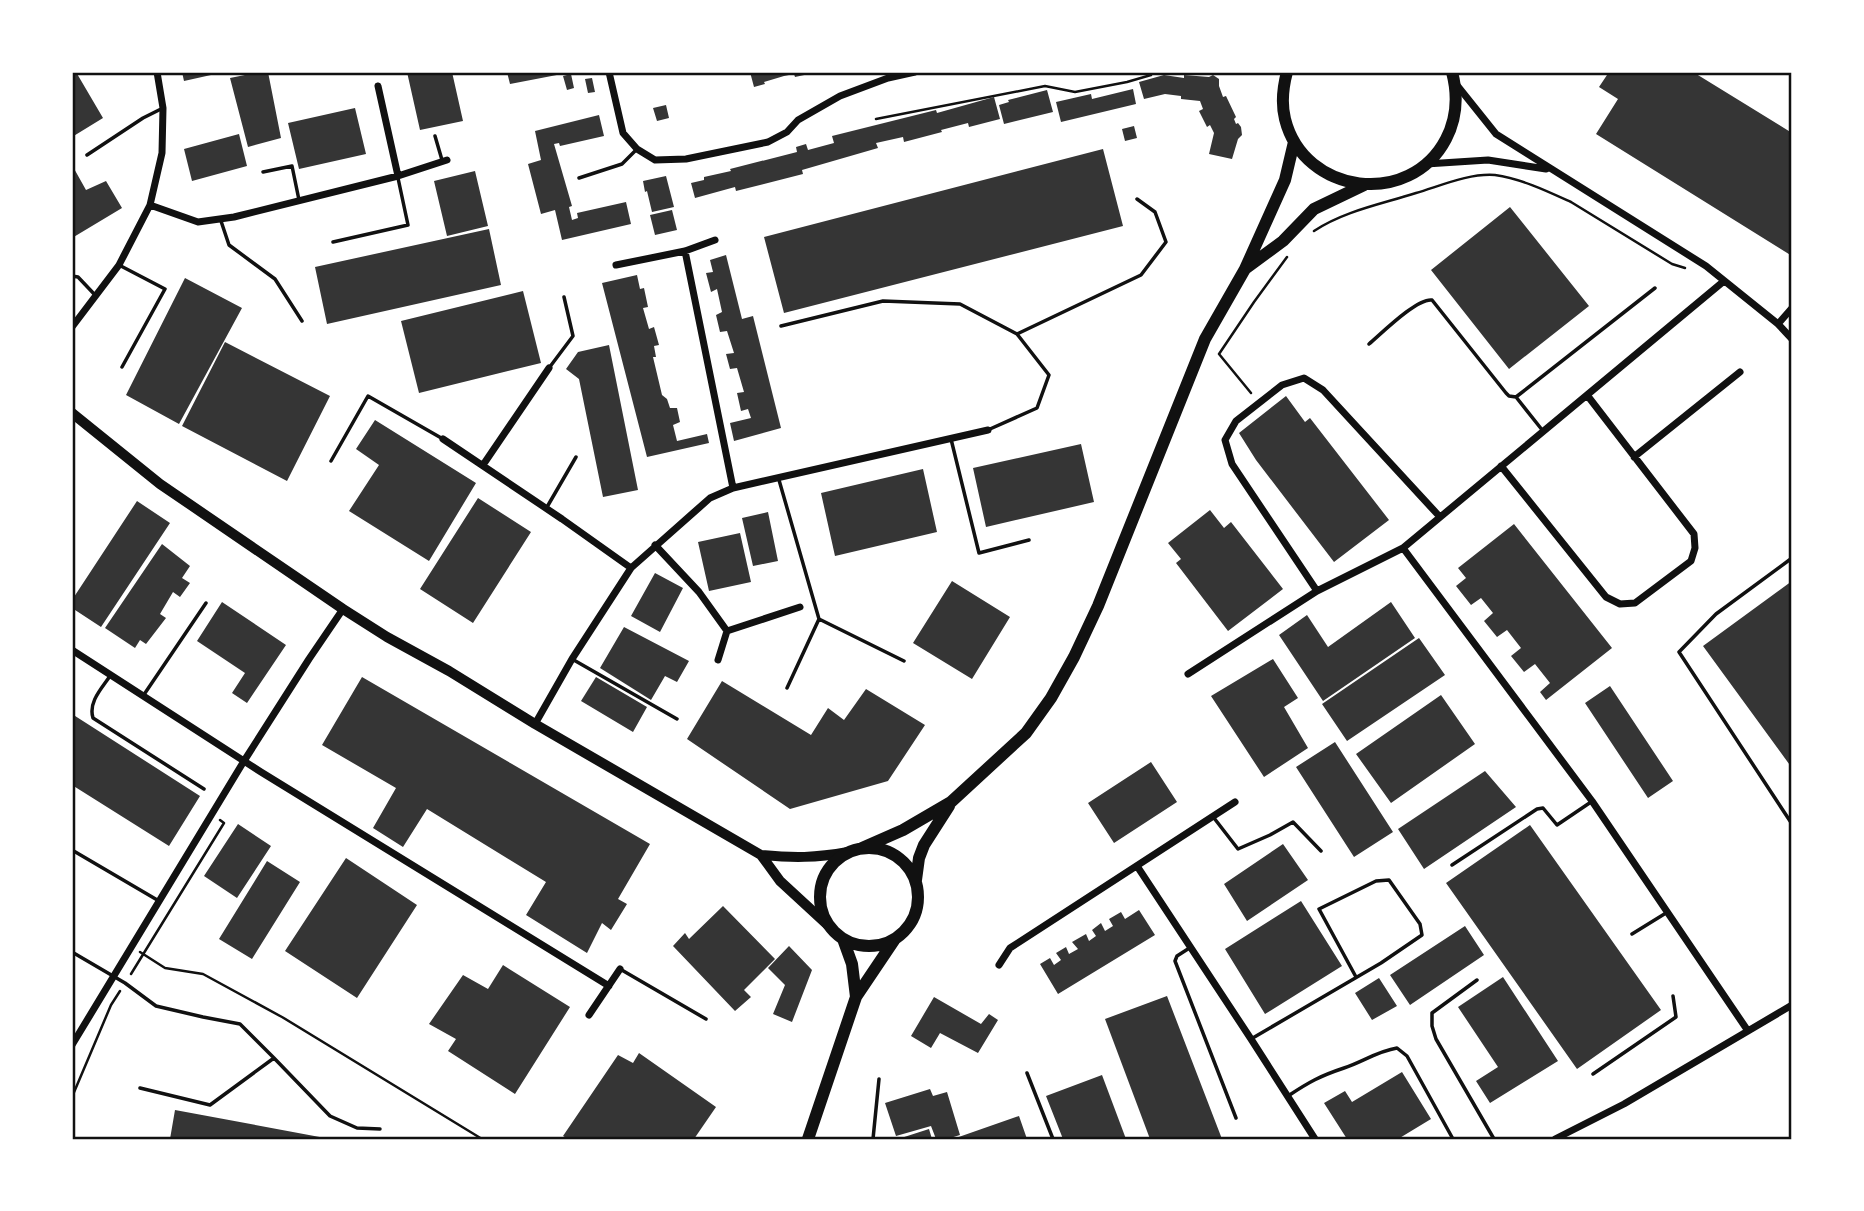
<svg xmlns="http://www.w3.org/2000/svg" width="1864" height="1211" viewBox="0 0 1864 1211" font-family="Barlow,sans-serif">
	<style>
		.building { fill: #353535 }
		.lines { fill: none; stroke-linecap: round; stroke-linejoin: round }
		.path { stroke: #111; stroke-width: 2.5 }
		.service { stroke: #111; stroke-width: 3.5 }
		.minor { stroke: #111; stroke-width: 7 }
		.primary { stroke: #111; stroke-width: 10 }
		.trunk { stroke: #111; stroke-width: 12 }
		.neatline { fill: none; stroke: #111; stroke-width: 2.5 }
	</style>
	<rect width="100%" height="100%" fill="#fff"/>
	<path class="building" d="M72,72h4l27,46 -31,19z
		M182,72h38v1l-36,8z
		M260,72h8l13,66 -33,9 -18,-69z
		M407,72h45l11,49 -43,9z
		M507,72h55v2l-52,10z
		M750,72h58l1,2 -14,3 -1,-3 -10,2 -20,6 1,2 -11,3z
		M1609,72h84l99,61v123l-196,-122 22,-35 -19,-12z
		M571,74l3,14 -7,2 -4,-14z
		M1164,75l20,3v-3l25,2 4,-2 6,4v7l4,11 3,-1 10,21 -2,2 2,5 2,-1 3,4 1,8 -4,4 -6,20 -23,-5 5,-21 -4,-8 -3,2 -8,-16 4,-2 -3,-8 -19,-2v-3l-16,-2 -21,5 -5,-17z
		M592,78l3,14 -7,1 -3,-14z
		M1133,89l3,15 -75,18 -5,-20 35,-8 1,5z
		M1047,90l6,22 -49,12 -5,-19 10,-3 -1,-2z
		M994,97l6,22 -31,8 -1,-4 -27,7 1,2 -38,10 -1,-5 -27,6 2,5 -76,22 1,4 -67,17 -1,-4 -40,11 -4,-15 13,-3v-3l27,-6 -1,-2 67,-17 -1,-5 10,-3 2,6 26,-7 -2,-7 104,-26 1,3z
		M666,105l3,13 -12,3 -4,-13z
		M355,108l11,46 -67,15 -11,-46z
		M599,115l5,21 -44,10 -1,-3 -5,1 18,62 -3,1 3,13 6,-2 -1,-5 49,-11 5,22 -69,16 -7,-30 -14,4 -13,-50 13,-4 -6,-29z
		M1134,126l3,12 -12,3 -3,-12z
		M239,134l8,32 -55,15 -8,-32z
		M1103,149l20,77 -339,87 -20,-76z
		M72,165l14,25 20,-9 16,27 -50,30z
		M475,171l13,55 -41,10 -13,-55z
		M666,176l8,31 -22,5 -5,-21 -2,1 -2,-11z
		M1510,207l79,99 -80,63 -78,-99z
		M672,210l5,20 -22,5 -5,-20z
		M489,229l12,56 -174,39 -12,-57z
		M726,255l16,64 11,-3 28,112 -47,13 -4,-18 21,-5 -3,-9 -7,2 -4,-18 7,-1 -7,-24 -7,1 -4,-15 8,-1 -7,-22 -7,1 -4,-17 6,-3 -5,-23 -6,3 -5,-19 7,-1 -3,-12z
		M637,275l3,14 4,-1 4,19 -5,1 6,21 5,-2 5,18 -5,1 2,11h-3l9,38 5,4 3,9h7l3,14 -7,3 4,16 30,-7 2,9 -62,14 -45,-174z
		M185,278l57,30 -63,116 -53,-29z
		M523,291l18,72 -122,30 -18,-72z
		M225,342l105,54 -43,85 -105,-55z
		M609,345l29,145 -35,7 -24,-118 -13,-10 12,-17z
		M1286,396l19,26 5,-4 79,102 -55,42 -78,-102 -17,-27z
		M375,420l101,63 -47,78 -80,-50 30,-46 -23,-16z
		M1081,444l13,58 -108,25 -13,-59z
		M923,469l14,63 -102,24 -14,-63z
		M478,498l53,34 -58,91 -53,-34z
		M137,501l33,22 -69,104 -29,-19v-8z
		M1210,510l14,18 7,-6 52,67 -55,42 -52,-68 5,-4 -13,-16z
		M768,512l10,49 -25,5 -11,-48z
		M1514,524l98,124 -66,52 -6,-8 10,-9 -15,-19 -11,8 -13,-16 10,-8 -14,-18 -10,7 -13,-16 9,-8 -12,-15 -10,7 -15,-19 10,-8 -8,-10z
		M740,533l11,49 -42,9 -11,-49z
		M162,544l28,22 -8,12 8,5 -10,14 -7,-5 -13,22 6,4 -20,26 -6,-4 -5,8 -30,-20z
		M655,573l28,15 -23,44 -29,-16z
		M952,581l58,36 -38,62 -59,-36z
		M1792,581v187l-89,-122z
		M222,602l64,43 -39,58 -15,-10 13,-20 -48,-32z
		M1391,602l24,36 -92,63 -44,-66 28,-20 21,32z
		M624,627l65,34 -12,21 -12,-6 -14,24 -51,-32z
		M1419,638l26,37 -98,66 -25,-37z
		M1273,659l25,39 -14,9 24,41 -44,29 -53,-81z
		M362,677l288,167 -32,55 9,5 -16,26 -9,-7 -15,30 -61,-38 20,-33 -119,-73 -24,38 -30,-19 23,-40 -74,-43z
		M596,677l51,30 -14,25 -52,-31z
		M722,681l89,54 17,-27 16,12 22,-31 59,36 -37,56 -98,28 -103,-70z
		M1610,686l63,95 -25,17 -63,-95z
		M1441,695l34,49 -84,59 -35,-49z
		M72,714l128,82 -31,50 -97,-61z
		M1335,742l58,90 -39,25 -58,-90z
		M1151,762l26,40 -63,41 -26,-40z
		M1485,771l31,36 -92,62 -26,-40z
		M238,824l33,22 -34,52 -33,-22z
		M1530,825l131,185 -84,59 -131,-186z
		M1283,844l25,36 -61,41 -23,-37z
		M346,858l71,47 -60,93 -72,-47z
		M267,861l33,21 -48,77 -33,-20z
		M1301,901l41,65 -77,48 -40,-65z
		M723,906l52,53 -31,31 7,7 -16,14 -62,-65 12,-13 4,6z
		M1139,910l16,25 -97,59 -18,-30 10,-6 4,7 7,-5 -5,-7 10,-6 3,7 9,-5 -6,-7 14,-8 3,7 7,-5 -4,-6 9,-7 4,8 8,-5 -4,-7 12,-7 4,7z
		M1465,926l19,29 -74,50 -20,-30z
		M789,946l23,24 -20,52 -19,-8 12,-29 -17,-17z
		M503,965l67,42 -55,87 -67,-43 8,-12 -27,-15 34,-49 25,14z
		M1503,977l55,84 -68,42 -14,-22 22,-14 -40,-60z
		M1379,978l18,28 -25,14 -17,-27z
		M1167,996l55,143h-72l-45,-120z
		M934,997l47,27 8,-10 9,6 -20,33 -38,-20 -9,15 -20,-12z
		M639,1053l77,54 -22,32h-126l-5,-3 55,-81 15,8z
		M1402,1072l29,47 -33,20h-51l-23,-36 21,-12 7,11z
		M1102,1075l24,64h-63l-17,-43z
		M930,1089l3,7 14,-4 13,43 -13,4h-11l-5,-13 -35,10 -11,-33z
		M175,1110l150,28v1h-155z
		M1019,1116l8,23h-74z
		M929,1129l3,10h-34z"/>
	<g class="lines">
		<path class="path" d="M876,119l169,-33 30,6 52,-10 24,-7
			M1314,231c30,-20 68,-27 102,-38 24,-7 53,-20 79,-18 27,4 52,16 76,27l101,62 13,4
			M1251,393l-32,-39 35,-52 33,-45
			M140,952l25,16 38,6 79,43 200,122
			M131,974l93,-151 -4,-3
			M72,1097l39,-92 9,-14"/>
		<path class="service" d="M435,136l7,24
			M87,155l56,-37 18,-9
			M263,172l29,-6 7,34
			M579,178l43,-14 15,-15
			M221,221l8,24 46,34 27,42
			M333,242l75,-17 -10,-47
			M119,265l46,24 -43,78
			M72,276l6,1 18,19
			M781,326l102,-25 77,3 57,30 32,41 -12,33 -47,21
			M1017,334l124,-59 25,-33 -11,-30 -18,-13
			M1369,344c13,-11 48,-46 63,-44l74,93 3,3 7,1
			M549,368l24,-32 -9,-39
			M1543,431l-27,-34 139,-109
			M951,439l28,114 50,-13
			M331,461l37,-65 75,43
			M779,480l40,139 -32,69
			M547,507l29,-50
			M1792,558l-76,56 -37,38 113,172
			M819,619l85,42
			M572,659l105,60
			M110,676c-8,12 -22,26 -17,42l111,71
			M143,696l63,-93
			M1214,818l24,31 32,-14 23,-13 28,29
			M72,850l87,51
			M1452,865l85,-56 6,-1 14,17 34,-23
			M1632,934l34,-21
			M1191,947l-14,9 -2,5 61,157
			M72,952l53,31 31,23 47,11 37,7 34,34 -64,47 -70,-17
			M620,969l86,50
			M1477,980l-45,33v13l4,13 58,100
			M1251,1039l130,-76 41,-28 -2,-11 -31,-44 -13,1 -57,28 37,68
			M274,1058l56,58 27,12 23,1
			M1027,1073l26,66
			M1593,1074l83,-57 -3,-21
			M1288,1096c21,-14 32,-20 56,-28 18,-6 34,-17 53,-20l10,8 46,83
			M873,1139l6,-60"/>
		<path class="minor" d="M609,72l14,61 14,16 18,11 31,-1 82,-17 19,-10 11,-12 42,-24 48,-18 27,-6
			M1456,84l40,50 210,132 72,58 14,15
			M378,86l20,90
			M1426,164l62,-4 58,9
			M150,205l48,17 36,-5 164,-41 49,-16
			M685,251l48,237
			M616,265l69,-14 30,-11
			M1724,281l-321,267 189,253 156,230
			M1778,324l14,-16
			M72,327l47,-62 31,-60 12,-52 1,-45 -6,-36
			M443,439l119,80 69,49
			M1634,457l106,-85
			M483,465l66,-97
			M1501,466l105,131 14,7 15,-1 56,-42 4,-13 -1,-14 -107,-139
			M655,545l44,47 28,39
			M1317,591l-85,-127 -7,-24 11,-19 46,-36 22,-7 19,12 117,127
			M72,650l189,122 348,214
			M718,660l9,-29 73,-24
			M1188,674l129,-83 86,-43
			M535,724l37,-65 59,-91 79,-70 23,-10 255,-58
			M1137,866l114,173 64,100
			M999,965l11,-17 225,-146
			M589,1015l31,-46
			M72,1045l172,-284 65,-102 34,-50
			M1555,1139l69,-35 168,-99"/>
		<path class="primary" d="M72,413l88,71 183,125 44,28 62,34 86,53 226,131 19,26 51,47
			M761,855c33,3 54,3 87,-3"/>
		<path class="trunk" d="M1287,72c-4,15 -6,31 -2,47 19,76 125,89 161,20 11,-21 12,-44 6,-67
			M1245,269l38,-28 31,-32 50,-24
			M820 897a49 49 0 1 1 98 0a49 49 0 1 1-98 0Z
			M862,848l41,-18 48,-28 75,-69 25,-35 23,-41 24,-51 107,-267 40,-70 40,-89 9,-38
			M916,880l3,-22 5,-13 25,-39
			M843,939l9,25 4,33
			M808,1139l48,-142 39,-58"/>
	</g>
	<rect width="1864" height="1211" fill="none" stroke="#ffffff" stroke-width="147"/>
	<rect x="74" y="74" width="1716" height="1064" class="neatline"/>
</svg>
